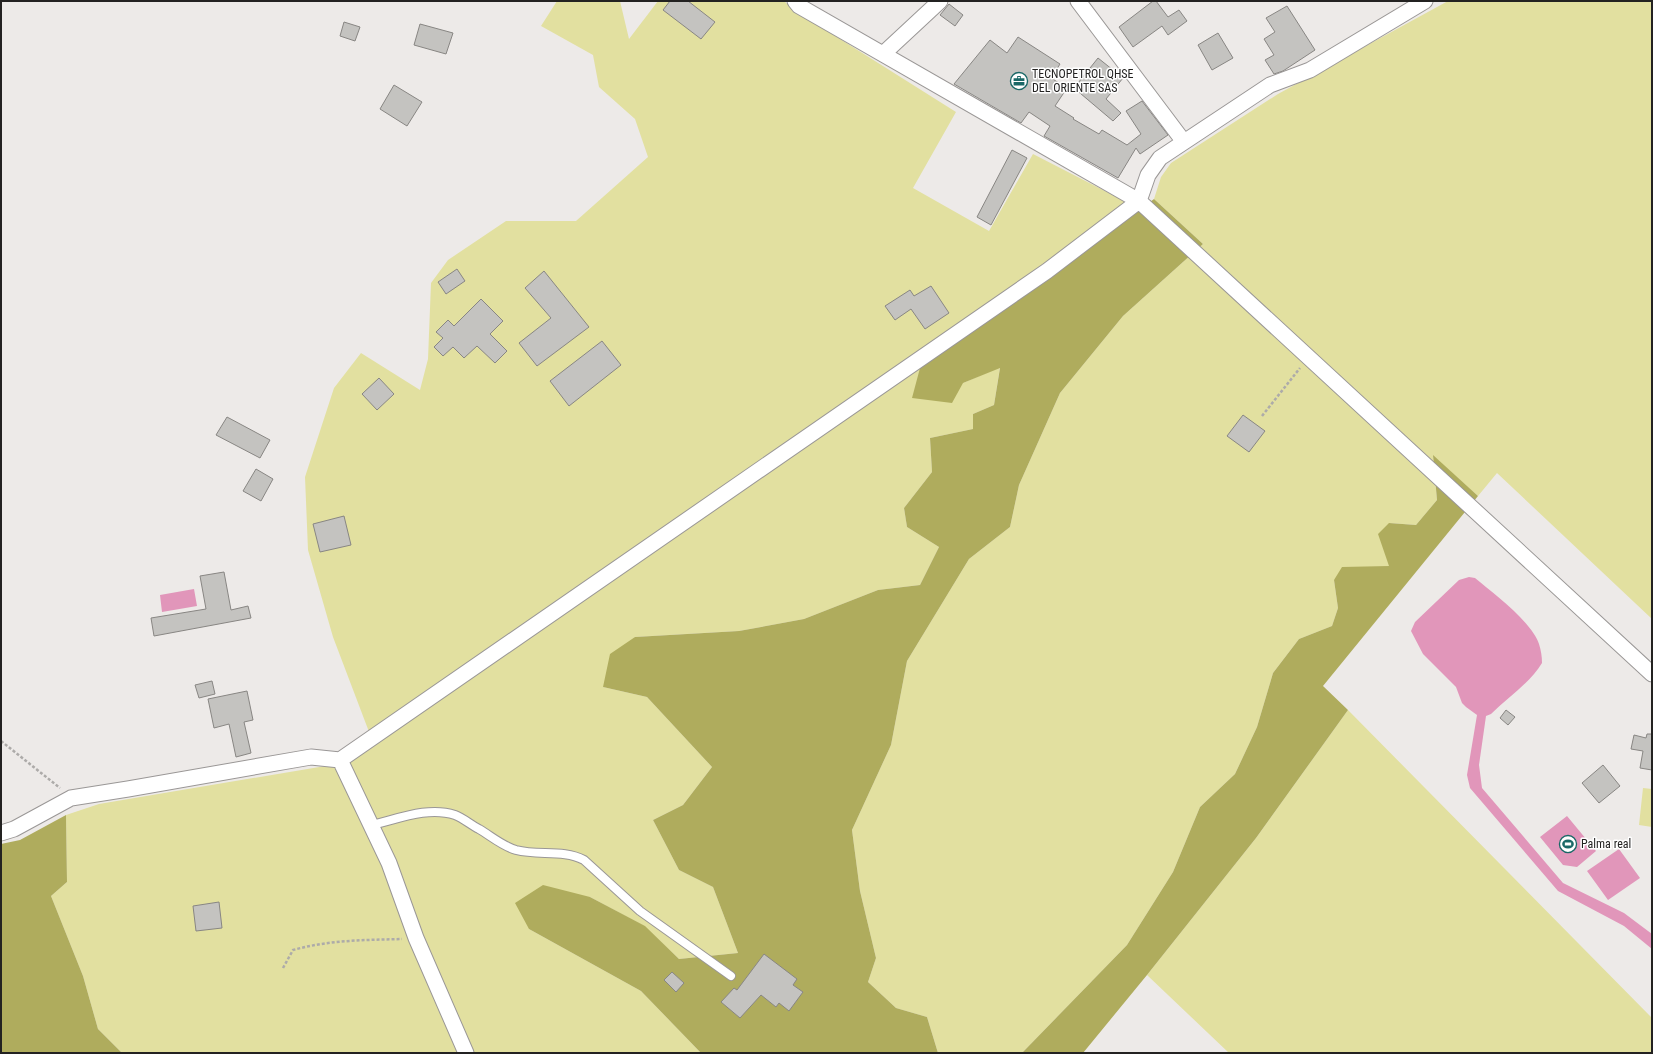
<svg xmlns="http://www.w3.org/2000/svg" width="1653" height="1054" viewBox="0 0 1653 1054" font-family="'Roboto Condensed',sans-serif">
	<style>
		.green { fill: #e2e0a0 }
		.forest { fill: #afac5d }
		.water { fill: #e196ba }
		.building { fill: #c4c3c0; stroke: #888683 }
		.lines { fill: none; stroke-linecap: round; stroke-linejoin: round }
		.service-casing { stroke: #9a9796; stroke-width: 10 }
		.minor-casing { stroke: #9a9796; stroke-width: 17 }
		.path { stroke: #adaba9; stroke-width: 2.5; stroke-dasharray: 3 2; stroke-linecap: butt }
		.service { stroke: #fff; stroke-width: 8 }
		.minor { stroke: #fff; stroke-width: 15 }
		.labels { text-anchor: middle; stroke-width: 3; stroke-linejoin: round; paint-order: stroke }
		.poi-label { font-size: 12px; fill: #232221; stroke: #fff; text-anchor: start }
	</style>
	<rect width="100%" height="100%" fill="#edeae8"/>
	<path class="green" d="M557,1h63l9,38 29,-38h126l10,9 162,102 -43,76 76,43 44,-77 107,55 -177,174 37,-16 -6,38 -21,9v15l-43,9 2,34 -28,36 3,19 32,20 -19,38 -42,5 -74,29 -65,12 -104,6 -32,50 44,10 65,70 -29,38 -30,15 26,50 34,17 25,66 -59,6 -35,-33 -54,-29 -61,32 112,62 60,62 -580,-1 -23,-23 -15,-53 -32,-80 16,-14 -1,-67 33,-11 250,-42 25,-17 -41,-108 -25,-87 -3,-73 29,-89 27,-35 59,37 8,-31 3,-76 17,-23 58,-39h70l72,-64 -13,-38 -36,-32 -6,-32 -52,-29z
		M1448,1h204v618l-155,-146 -19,23 -45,-40 4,44 -21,25 -27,-2v43l-55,14 4,28 -6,18 -33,13 -26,34 -16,54 -22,47 -35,33 -27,65 -46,73 -105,108h-84l-11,-36 -31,-9 -28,-26 8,-24 -16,-67 -8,-61 39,-85 16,-84 62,-102 41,-32 9,-42 41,-92 63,-77 80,-72 -49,-45 7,-22 10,-14 107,-69z
		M1348,710l304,308v35h-423l-82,-78 109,-137z
		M1643,788l9,1v38l-13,-2z"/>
	<path class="forest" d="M1154,199l49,45 -80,72 -63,77 -41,92 -9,42 -41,32 -62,102 -16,84 -39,85 8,61 16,67 -8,24 28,26 31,9 11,36h-237l-60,-62 -112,-62 -14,-26 28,-18 47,12 55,29 34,33 59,-6 -25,-66 -34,-17 -26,-50 30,-15 29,-38 -65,-70 -44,-10 7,-33 25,-17 104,-6 65,-12 74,-29 42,-5 19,-38 -32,-20 -3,-19 28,-36 -2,-34 43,-9v-15l21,-9 6,-37 -37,15 -11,20 -40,-5 8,-30 131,-92z
		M1433,455l45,41 -155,190 25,24 -92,128 -109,137 -64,78h-61l105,-108 46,-73 27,-65 35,-33 22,-47 16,-54 26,-34 33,-13 6,-18 -4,-28 8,-13 47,-1 -11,-32 11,-11 27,2 21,-25z
		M66,815l1,67 -16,14 32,80 15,53 23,23 9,1h-129v-209l19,-4z"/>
	<path class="water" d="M1469,577l6,1c18,15 57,44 64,66 2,6 3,13 3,19 -12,20 -34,34 -51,51l-5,2 -7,49 3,23 81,95 61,30 28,21v15l-28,-23 -66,-35 -88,-103 -3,-13 10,-60 -11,-8 -4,-4 -6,-16 -33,-33 -12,-23 4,-9 44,-42z
		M194,589l3,17 -35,6 -2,-17z
		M1567,816l29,35 -19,16 -14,-2 -23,-28z
		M1619,849l21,29 -32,22 -21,-29z"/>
	<path class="building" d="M670,1h18l27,21 -14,17 -38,-29z
		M1153,1h3l12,16 11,-7 8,11 -19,14 -6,-9 -29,21 -14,-20z
		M949,4l14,11 -8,11 -15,-11z
		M1287,6l28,44 -32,21 -9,3 -9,-14 9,-5 -10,-16 11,-7 -9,-14z
		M344,22l16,5 -5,14 -15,-5z
		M420,24l33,9 -7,21 -32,-9z
		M1218,33l15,25 -21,12 -14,-25z
		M1018,37l42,27 -9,14 16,10 -12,18 19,12 -1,1 26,15 3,-4 25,15 14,-11 -15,-23 16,-10 26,34 -28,19 -4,-6 -18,30 -74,-42 6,-10 -21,-14 -8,11 -67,-39 36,-44 17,13z
		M1098,58l25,20 -17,21 15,14 -8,8 -39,-33z
		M394,85l28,17 -15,24 -27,-17z
		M1012,150l15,8 -36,67 -14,-8z
		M457,269l8,12 -19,13 -8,-12z
		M544,271l45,56 -52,39 -18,-23 32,-25 -26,-30z
		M931,286l18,27 -24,16 -14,-20 -16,11 -10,-14 25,-16 4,6z
		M481,299l22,22 -13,13 17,17 -12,12 -18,-17 -13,12 -11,-11 -10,9 -9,-9 9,-9 -7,-6 12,-12 6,6z
		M602,341l19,24 -52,41 -19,-25z
		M379,378l15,16 -17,16 -15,-16z
		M1243,415l22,16 -16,21 -22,-16z
		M227,417l43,23 -10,18 -44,-23z
		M256,469l17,10 -12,22 -18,-10z
		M344,516l7,29 -31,7 -7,-28z
		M224,572l7,38 17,-4 3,12 -97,18 -3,-18 55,-9 -6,-33z
		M212,681l3,13 -16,4 -4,-13z
		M247,691l6,29 -9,2 7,31 -15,4 -7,-33 -15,4 -6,-29z
		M1506,710l9,7 -7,8 -8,-7z
		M1647,734h5v36l-12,-2 3,-17 -12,-2 3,-14 12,3z
		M1603,765l17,21 -21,17 -17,-20z
		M219,902l3,26 -26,3 -3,-25z
		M764,954l33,25 -4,6 10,7 -14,19 -10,-8 -3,4 -15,-12 -21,23 -19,-16 13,-14 3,2z
		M672,972l12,11 -8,9 -12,-12z"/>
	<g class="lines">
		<g class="service-casing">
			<path id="service" d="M372,825c26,-6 56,-19 83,-10 8,3 16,10 24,14 12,7 23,17 37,21 23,6 47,-1 68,10l56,51 91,65"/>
		</g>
		<g class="minor-casing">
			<path id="minor" d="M795,1l4,5 340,195 513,473
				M1078,1l106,141
				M883,54l57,-53
				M340,760l707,-489 92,-70 9,-26 12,-17 110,-73 40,-15 115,-69
				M1,833l13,-4 57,-31 57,-9 183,-32 29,3 49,103 27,75 50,115"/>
		</g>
		<path class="path" d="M1262,416l38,-48
			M1,741l59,47
			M283,968l10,-18c36,-10 72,-10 109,-11"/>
		<use href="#service" class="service"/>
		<use href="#minor" class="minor"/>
	</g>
	<defs>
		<g id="office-ring" transform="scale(0.9)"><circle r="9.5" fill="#fff" stroke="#1a6867" stroke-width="1.5"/><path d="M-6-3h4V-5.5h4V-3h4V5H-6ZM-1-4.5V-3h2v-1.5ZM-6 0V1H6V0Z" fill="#1a6867"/></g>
		<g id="stadium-ring" transform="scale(0.9)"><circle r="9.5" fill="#fff" stroke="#1a6867" stroke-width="1.5"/><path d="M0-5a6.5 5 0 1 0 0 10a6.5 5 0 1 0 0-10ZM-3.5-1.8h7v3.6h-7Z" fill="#1a6867"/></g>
	</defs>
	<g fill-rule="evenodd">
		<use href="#office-ring" x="1019" y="81"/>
		<use href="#stadium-ring" x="1568" y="844"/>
	</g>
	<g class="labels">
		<g class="poi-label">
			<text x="1032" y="78">TECNOPETROL QHSE<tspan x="1032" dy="14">DEL ORIENTE SAS</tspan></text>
			<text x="1581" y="848">Palma real</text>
		</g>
	</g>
	<rect width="1653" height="1054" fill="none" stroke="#232221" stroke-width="4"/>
</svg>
